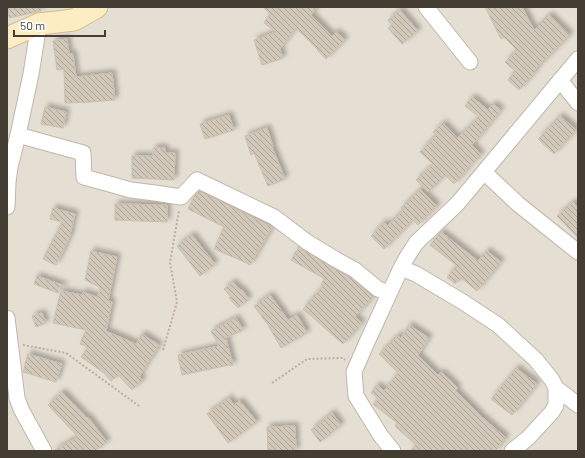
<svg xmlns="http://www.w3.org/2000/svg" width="585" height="458" viewBox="0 0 585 458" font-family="Barlow,sans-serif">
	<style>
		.residential { fill: #e5ded2 }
		.building { fill: url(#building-back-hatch); stroke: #ccc0ad; filter: url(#shadow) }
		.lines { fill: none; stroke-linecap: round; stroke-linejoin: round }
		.street-casing { stroke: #bfb7aa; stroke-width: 17 }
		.secondary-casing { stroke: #d0bf95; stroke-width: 23 }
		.path { stroke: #bdaf98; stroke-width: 2; stroke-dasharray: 2 2; stroke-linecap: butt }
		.street { stroke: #fff; stroke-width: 15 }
		.secondary { stroke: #fcedc2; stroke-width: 21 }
	</style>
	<defs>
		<pattern id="building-back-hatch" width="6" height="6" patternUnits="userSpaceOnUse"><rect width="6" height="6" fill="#d2c8b9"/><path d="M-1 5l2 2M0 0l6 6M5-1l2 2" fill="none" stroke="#aca497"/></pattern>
		<filter id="shadow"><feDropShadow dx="3.5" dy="-3.5" stdDeviation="2" flood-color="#0004"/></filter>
	</defs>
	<rect width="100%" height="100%" fill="#f1ede3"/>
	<path class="residential" d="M7,7h571v444h-571z"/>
	<path class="building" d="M7,7h33l1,4 -32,7z
		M263,7h54l-6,8 21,21 4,-4 9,8 -19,19 -9,-9h1l-22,-22 -16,21 3,9 -21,7 -8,-25 22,-8 -12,-9 6,-9z
		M485,7h37l12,23 15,-15 21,20 -35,35 1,1 -17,19 -11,-10 7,-9 -10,-9 12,-12 -13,-13 -3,2z
		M400,10l18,21 -16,13 -14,-16 4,-3 -4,-5z
		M67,39l2,15h4l3,23 36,-4 3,27 -24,2 -26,1 -1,-34 -7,1 -4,-29z
		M472,97l16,13 5,-6 8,6 -22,27 -7,8 9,10 -15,14 1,1 -13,14 -9,-9 -17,17 -12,-12 17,-16 -13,-12 16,-17 -3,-3 10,-9 14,15 22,-21 -14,-11z
		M45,107l21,5 -3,16 -22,-4z
		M229,115l5,15 -29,9 -5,-15z
		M560,116l16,14 -22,24 -16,-15z
		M267,128l6,19h-1l13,32 -17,7 -14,-33 -3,2 -6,-19z
		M153,148h12v5h10l-1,27 -42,-2v-22h21z
		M420,189l17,17 -19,19 -5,-5 -29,29 -13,-13 13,-14 3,4 16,-16 -2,-2z
		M199,191l73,36 -22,38 -10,-5 -26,-11 10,-22 -36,-18 7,-14z
		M573,202l5,5v31l-21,-22z
		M115,204l52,1v17l-52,-2z
		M53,208l22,6 -5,20h1l-15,31 -13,-6 19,-37 -12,-3z
		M441,232l37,29 9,-10 14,11 -24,29 -16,-13 -6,6 -8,-7 10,-11 -27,-21z
		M192,235l23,29 -15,12 -23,-30z
		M299,247l32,20 19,10 23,20 -18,20 7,6 -19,21 -40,-35 20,-23 -2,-2 4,-5 -34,-19z
		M91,251l26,6 -9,44 4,1 -6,29 30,13 6,-10 17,11 -20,32 4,3 -11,10 -14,-15 -7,6 -7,-8 -23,-16 7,-10 -8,-3 6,-14 -33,-7 8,-32 21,4 1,-3 14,5 4,-9 -16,-8z
		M37,276l28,10v1h-6l-1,6 -24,-9z
		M233,282l7,8 1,-1 8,10 -11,9 -9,-10 2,-1 -7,-8z
		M270,295l18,25 9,-5 10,18 -26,15 -13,-23 -14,-19z
		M42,313l4,10 -10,4 -4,-11z
		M236,318l7,12 -17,8 7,27 -3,1 -1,-1 -47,10 -4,-20 41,-9 -8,-15z
		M409,325l20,13 -11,17 20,20 3,-3 17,16 -3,2 28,28 23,20 -11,13h-85l6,-6 -21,-19 2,-3 -24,-19 5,-6 -7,-5 6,-8 7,6 14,-18 -19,-19 19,-19 3,3z
		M28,354l34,10 -6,18 -33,-10z
		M516,368l21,16 -25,31 -21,-16z
		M62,392l25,26 1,-1 19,25 -12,9h-42l25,-14 -30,-32z
		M229,398l5,7 6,-4 17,21 -29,21 -21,-29z
		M332,413l9,12 -21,17 -9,-12z
		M295,426l1,25h-28l-1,-24z"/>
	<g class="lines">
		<g class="street-casing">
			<path id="street" d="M426,7l44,55
				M560,80l18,23
				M18,135l65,18 1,24 47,13 24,3 26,4 16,-17 77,37 33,25 28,17 20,11 23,19 11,4
				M484,172l34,32 60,48
				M7,207l1,-25 2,-15 8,-32 13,-61 8,-50
				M401,268l15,6 47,28 35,23 38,35 16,20 4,8v17l-4,7 -24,26 -16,13
				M7,318l10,80 4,11 23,42
				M556,388l22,17
				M393,451l-12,-15 -25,-40 -2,-24 13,-30 34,-74 6,-11 9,-14 42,-40 120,-144"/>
		</g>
		<g class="secondary-casing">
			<path id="secondary" d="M7,38l32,-14 35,-4 23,-13"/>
		</g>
		<path class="path" d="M23,345l43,8 73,53
			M163,350l14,-48 -7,-39 9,-53
			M272,383l35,-24 36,-1 2,2"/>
		<use href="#street" class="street"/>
		<use href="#secondary" class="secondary"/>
	</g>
	<rect width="585" height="458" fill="none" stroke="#433d34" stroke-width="16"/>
	<path d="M14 30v6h91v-6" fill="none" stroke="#433d34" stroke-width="2"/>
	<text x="20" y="30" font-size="12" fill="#433d34" stroke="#ffffff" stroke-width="3" paint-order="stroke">50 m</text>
</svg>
